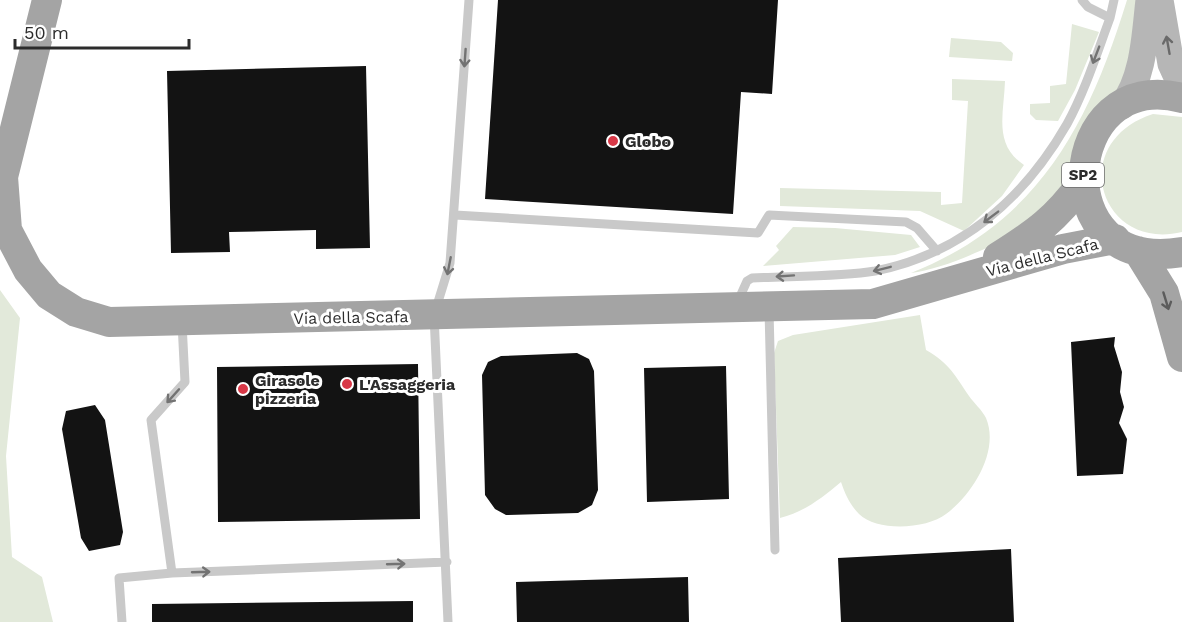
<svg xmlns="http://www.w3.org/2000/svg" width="1182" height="622" viewBox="0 0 1182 622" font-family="'Work Sans',sans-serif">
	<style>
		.green { fill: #e2e9da }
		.building { fill: #131313 }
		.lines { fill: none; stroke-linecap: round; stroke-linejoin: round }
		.service { stroke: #c9c9c9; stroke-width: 9 }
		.secondary { stroke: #b6b6b6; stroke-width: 27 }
		.primary { stroke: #a4a4a4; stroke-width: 30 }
		.oneway { stroke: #6a6a6a }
		.oneway2 { stroke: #737373 }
		.oneway3 { stroke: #5c5c5c }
		.poi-dot { fill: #d83847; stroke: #fff; stroke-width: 2 }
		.labels { text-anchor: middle; stroke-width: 6; stroke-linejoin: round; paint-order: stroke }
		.shield { fill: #fff; stroke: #6b6b6b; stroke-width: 1.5 }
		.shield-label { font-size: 15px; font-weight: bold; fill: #2c2c2c }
		.poi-label { font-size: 16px; font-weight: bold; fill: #2c2c2c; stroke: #fff; text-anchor: start }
		.street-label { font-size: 16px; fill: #2c2c2c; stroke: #fff }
	</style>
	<rect width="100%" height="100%" fill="#fff"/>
	<path class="green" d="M1127,0h15l-10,72 -61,98c-5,14 -28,45 -41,54 -28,19 -85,45 -119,49 128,-51 178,-149 216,-273z
		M1072,24l27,8 -24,58 -17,31 -22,-1 -6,-6v-10l20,-1v-17l16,-2z
		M951,38l50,4 12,11 -1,8 -63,-4z
		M952,79l53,2c-1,33 -12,63 19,84l-22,31 -38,35 -44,-20 -140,-5v-18l161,4v13l21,-2 6,-102 -16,-1z
		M1153,114l29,3v115c-83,20 -116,-90 -29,-118z
		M793,227l42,1 76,7 9,12 -25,8 -132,11 16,-16 -3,-4z
		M0,290l20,28 -14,138 6,101 30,20 11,45h-53z
		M920,315l6,35c24,14 28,24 43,46 5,7 13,14 17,22 14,33 -14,77 -40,96 -19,15 -69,18 -87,0 -9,-9 -14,-20 -18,-32 -19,16 -37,30 -61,36l-6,-165 4,-12 15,-6z"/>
	<path class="building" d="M498,0h280l-6,94 -31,-2 -8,122 -248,-15z
		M366,66l4,182 -54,1v-19l-87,2 1,20 -59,1 -4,-182z
		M1115,337l-1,9 8,26 -2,20 4,15 -5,16 8,16 -4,35 -46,2 -6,-134z
		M577,353l12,6 5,12 4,119 -6,15 -14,8 -72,2 -11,-6 -10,-14 -3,-120 6,-13 13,-6z
		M418,364l2,155 -202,3 -1,-155z
		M726,366l3,133 -82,3 -3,-134z
		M95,405l10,15 18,112 -3,13 -31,6 -8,-13 -19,-109 4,-18z
		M1011,549l3,73h-173l-3,-64z
		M688,577l1,45h-172l-1,-40z
		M413,601v21h-261v-18z"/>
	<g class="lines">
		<path class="service" d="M1082,0l6,7 22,11
			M455,215l303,18 11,-18 137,7 11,6 20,23
			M738,301l9,-20 5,-3c37,-2 87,-1 123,-7 86,-17 149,-72 192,-147 18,-33 30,-71 43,-106l4,-18
			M769,310l6,240
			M182,323l3,59 -34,38 21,153 275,-11
			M122,622l-3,-44 53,-5
			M448,622l-14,-307 16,-52 19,-263"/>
		<path class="secondary" d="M1160,0l11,64 11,24
			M1122,106c22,-28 23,-72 27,-106"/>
		<path class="primary" d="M47,0l-44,177 4,53 21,40 21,25 27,17 33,10 764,-18 190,-55 52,-10
			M1182,98c-122,-32 -139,178 0,154
			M1138,251l26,42 18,64
			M998,257c38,-24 58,-38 84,-74"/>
	</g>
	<defs><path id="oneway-shaft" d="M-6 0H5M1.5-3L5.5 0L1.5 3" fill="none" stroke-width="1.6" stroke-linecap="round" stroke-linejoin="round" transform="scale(1.5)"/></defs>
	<use class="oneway" href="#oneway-shaft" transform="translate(1168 45) rotate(-100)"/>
	<g class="oneway2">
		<use href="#oneway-shaft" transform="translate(1096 55) rotate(111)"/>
		<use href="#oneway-shaft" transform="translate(465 58) rotate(94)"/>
		<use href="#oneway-shaft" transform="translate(991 217) rotate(143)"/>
		<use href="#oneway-shaft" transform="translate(449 266) rotate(101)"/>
		<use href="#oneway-shaft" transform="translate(882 269) rotate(166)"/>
		<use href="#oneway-shaft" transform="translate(785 276) rotate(176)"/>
		<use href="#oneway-shaft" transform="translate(173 396) rotate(132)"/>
		<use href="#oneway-shaft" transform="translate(396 564) rotate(-2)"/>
		<use href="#oneway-shaft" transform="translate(201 572) rotate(-2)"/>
	</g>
	<use class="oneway3" href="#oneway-shaft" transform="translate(1166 301) rotate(73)"/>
	<g class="poi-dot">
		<circle cx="613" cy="141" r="6"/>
		<circle cx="347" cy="384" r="6"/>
		<circle cx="243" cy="389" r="6"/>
	</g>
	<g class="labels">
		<rect class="shield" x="1062" y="163" width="42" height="24" rx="4.5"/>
		<g class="shield-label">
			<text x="1083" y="180">SP2</text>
		</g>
		<g class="poi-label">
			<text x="625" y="147">Globo</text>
			<text x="255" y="386">Girasole<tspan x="255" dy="18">pizzeria</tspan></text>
			<text x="359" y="390">L'Assaggeria</text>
		</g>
		<g class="street-label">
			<text transform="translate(1042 257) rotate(-14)" y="6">Via della Scafa</text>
			<text transform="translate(351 317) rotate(-1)" y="6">Via della Scafa</text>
		</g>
	</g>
	<path d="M15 39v9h174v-9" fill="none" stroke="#2c2c2c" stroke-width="3"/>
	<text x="24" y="39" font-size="18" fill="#2c2c2c" stroke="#ffffff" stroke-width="4.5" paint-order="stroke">50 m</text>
</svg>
